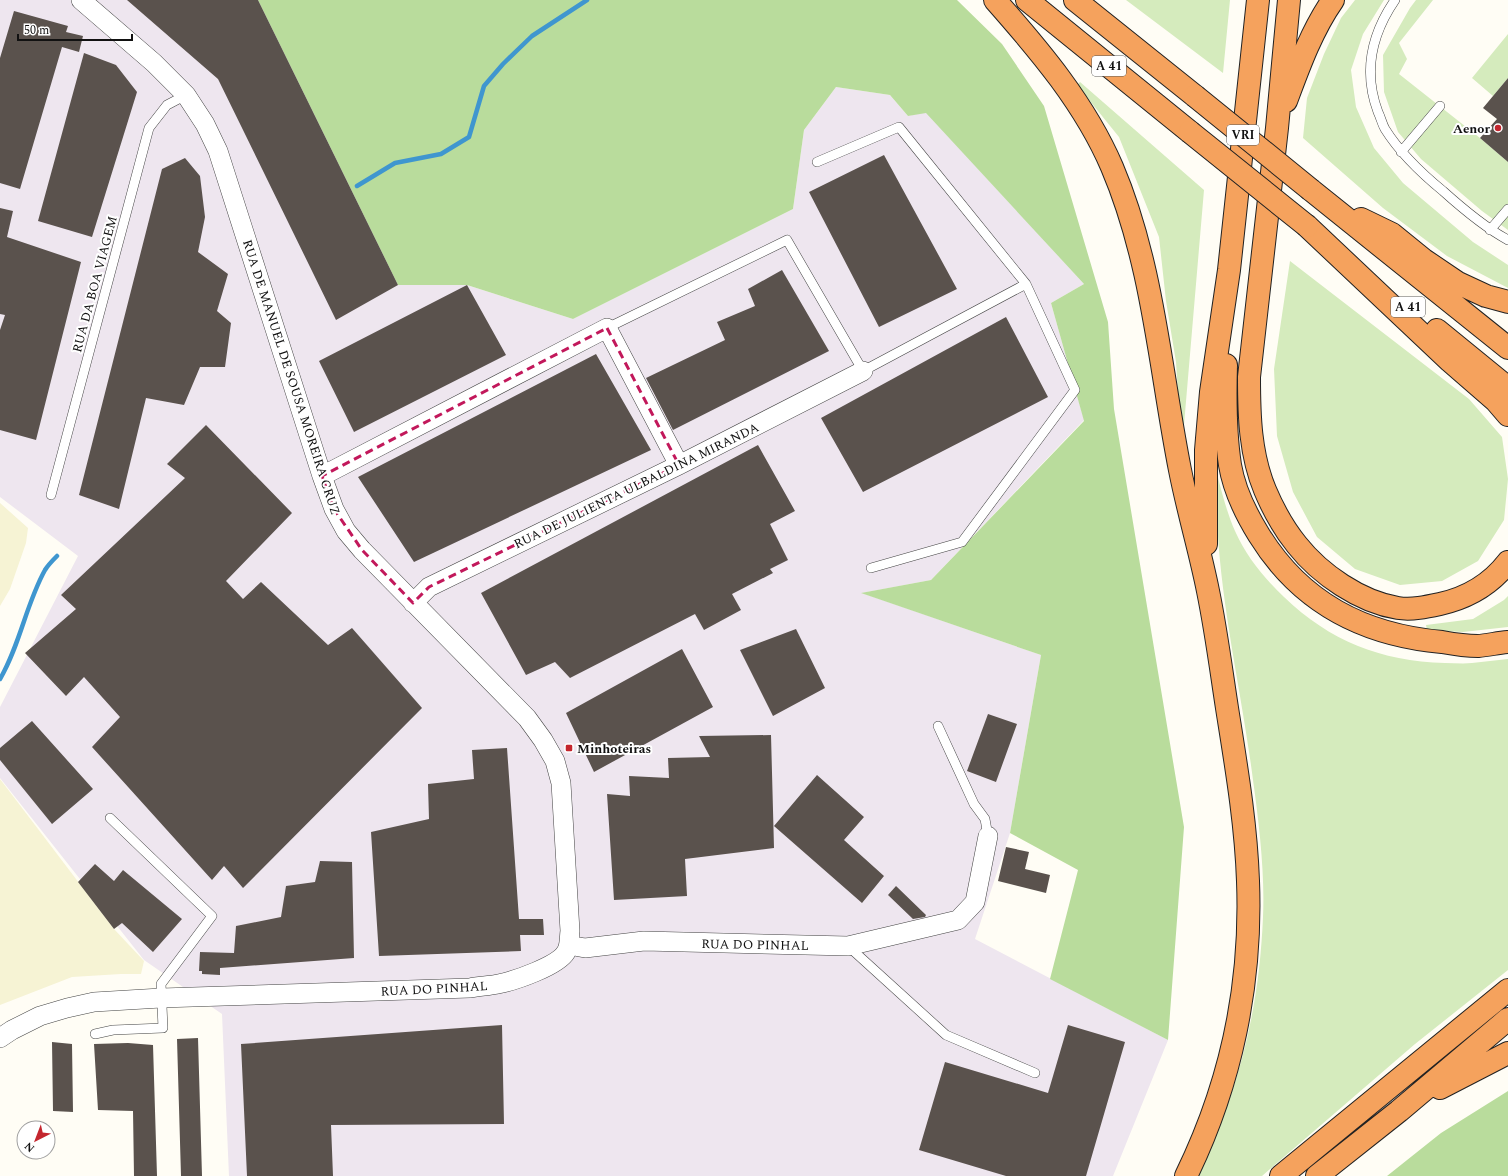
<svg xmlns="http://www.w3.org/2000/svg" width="1508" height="1176" viewBox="0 0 1508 1176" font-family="Spectral,serif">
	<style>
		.industrial { fill: #eee6ef }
		.farmland { fill: #f6f3d4 }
		.green { fill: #d5ebbd }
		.forest { fill: #b9dc9c }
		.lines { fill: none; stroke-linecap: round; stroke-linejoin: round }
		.stream { stroke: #3f96cf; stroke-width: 4.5 }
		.building { fill: #5a524d }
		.lane-casing { stroke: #444; stroke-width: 10 }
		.street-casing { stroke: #444; stroke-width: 20 }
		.highway-casing { stroke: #222; stroke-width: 24 }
		.lane { stroke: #fff; stroke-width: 9 }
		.street { stroke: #fff; stroke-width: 19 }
		.highway { stroke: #f5a25d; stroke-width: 22 }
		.highway-bridge-casing { stroke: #222; stroke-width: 24; stroke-linecap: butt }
		.highway-bridge { stroke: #f5a25d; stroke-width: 22 }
		.marked { fill: none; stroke: #c2185b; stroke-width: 3; stroke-dasharray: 8 5; stroke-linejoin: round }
		.poi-dot { fill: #c4262e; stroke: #fff; stroke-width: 1.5 }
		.labels { text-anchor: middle; stroke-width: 4; stroke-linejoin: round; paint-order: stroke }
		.shield { fill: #fff; stroke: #585858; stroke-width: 1 }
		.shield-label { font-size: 12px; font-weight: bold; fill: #111 }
		.poi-label { font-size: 13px; font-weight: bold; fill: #111; stroke: #fff; text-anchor: end }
		.street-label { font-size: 13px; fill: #111; stroke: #fff }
	</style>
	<rect width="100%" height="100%" fill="#fffdf5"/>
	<path class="industrial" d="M0,0h258l140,285h69l106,34 220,-110 11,-79 32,-43 54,8 18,21 18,-4 158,172 -33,19 33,117 -153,160 -69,13 179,62 -31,178 -35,106 193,101 -55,136h-884l-7,-162 -78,-54 -144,-182v-71l78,-151 -78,-59z"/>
	<path class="farmland" d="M0,503l28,25 -2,15 -16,46 -10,17z
		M0,779l114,150 30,32 -3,13h-20l-49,3 -72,28z"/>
	<path class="green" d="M1126,0h104l-7,73z
		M1355,0h29l-21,34 -12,36 5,37 18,41 29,35 70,59 35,23v23l-61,-32 -64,-48 -80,-70 4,-40 17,-44 17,-36z
		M1416,0h17l-34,43 8,16 -8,15 81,64 28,24v68l-26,-19 -61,-52 -23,-27 -14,-40 -1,-37 27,-47z
		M1508,34v44l-15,18 -21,-18z
		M1080,82l124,108 -20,235 -4,-1 -4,-62 -10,-61 -7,-64 -40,-100 -42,-52z
		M1290,261l179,138 33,38 6,42 -4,41 -26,41 -36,20 -42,4 -45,-16 -38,-32 -24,-45 -16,-56 -3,-67z
		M1217,474c5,19 10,39 18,57 11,25 29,47 49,66 46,44 96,64 161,66 9,0 18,1 27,0 12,-1 24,-3 36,-4v311l-93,74 -153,132h-65c42,-85 62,-165 66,-259 2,-43 -4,-94 -10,-137 -13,-102 -40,-203 -36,-306z
		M1508,596v31l-45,5 -36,-2 -1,-5 47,-6 31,-19z"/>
	<path class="forest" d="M258,0h699l45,44 42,62 64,216 6,87 70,418 -16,213 -118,-61 28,-109 -68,-37 31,-178 -180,-62 70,-13 153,-159 -33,-118 33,-19 -158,-171 -18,3 -18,-21 -54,-8 -32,43 -11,79 -220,110 -106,-34h-69z
		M1508,1091v85h-121l54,-43z"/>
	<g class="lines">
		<path class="stream" d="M357,186l38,-23 46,-9 28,-17 15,-51 19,-22 29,-28 55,-36
			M0,679c20,-34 26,-75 45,-109 3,-5 8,-10 12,-14"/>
	</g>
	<path class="building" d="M127,0h131l140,285 -62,35 -118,-241z
		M14,11l54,15 -2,6 17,4 -4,16 -17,-5 -42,142 -20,-6v-125z
		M84,53l32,12 21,27 -45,145 -54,-16z
		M1508,78v84l-28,-24 17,-19 -14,-11z
		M884,155l73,134 -78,38 -70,-135z
		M185,158l15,18 5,41 -7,35 30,22 -11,37 14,12 -6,44h-25l-16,38 -38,-7 -27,111 -40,-14 83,-326z
		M0,208l13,3 -6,26 74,25 -45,178 -36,-10v-100l5,-15 -5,-1z
		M782,270l47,81 -156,79 -27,-52 79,-38 -8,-18 38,-16 -7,-17z
		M467,285l39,70 -152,77 -35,-71z
		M1006,317l42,80 -185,95 -42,-74z
		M596,354l55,96 -237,112 -56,-85z
		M206,425l86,88 -66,68 17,18 18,-17 67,63 24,-17 70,80 -179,180 -19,-22 -12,14 -120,-133 28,-30 -36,-40 -18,19 -41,-43 51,-44 -15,-14 124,-117 -18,-14z
		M758,445l37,66 -25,13 18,36 -18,9 3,4 -41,21 9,16 -37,20 -9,-16 -125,64 -15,-16 -29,13 -45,-82z
		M796,629l29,59 -52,28 -33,-66z
		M682,649l31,58 -119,65 -28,-59z
		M988,714l29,10 -21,58 -29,-11z
		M32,721l61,68 -41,35 -52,-64v-12z
		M771,735l3,113 -89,11 2,37 -73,4 -7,-106 23,2 -1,-20 40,2 -1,-20 42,-1 -11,-21z
		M507,748l12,171h24l1,16h-24l1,16 -142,5 -8,-124 58,-13 -1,-35 46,-5 -2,-29z
		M817,775l47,42 -20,23 40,36 -22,27 -88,-77z
		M1006,847l23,5 -4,17 25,6 -4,18 -48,-12z
		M320,861l32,1 2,96 -134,10v7l-18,-1v-3h-3l1,-19 34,1 2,-27 45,-9 5,-31 29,-4z
		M95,864l19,17 9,-11 59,49 -29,33 -31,-29 -8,6 -36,-47z
		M896,886l30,29 -1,2 -12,2 -25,-24z
		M502,1025l2,99 -173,1 2,51h-86l-6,-132z
		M1068,1025l57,17 -39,134h-80l-87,-26 26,-88 103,31z
		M198,1038l4,138h-21l-4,-137z
		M52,1042l20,2 1,68 -20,-1z
		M128,1043l25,2 4,131h-23l-1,-65 -35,-1 -4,-66z"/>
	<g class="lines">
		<g class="lane-casing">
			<path id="lane" d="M1395,0c-24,35 -32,72 -17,112 3,6 4,12 7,17 15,24 36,44 58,62 20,18 41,36 65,49
				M1401,152l39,-46
				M1490,230l18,-21
				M607,328l180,-88 76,131 163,-87 -127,-157 -82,35
				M51,495l98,-367 18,-23 19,-10
				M871,568l91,-26 113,-152 -49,-106
				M938,726l36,78 11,15 3,17
				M848,946l98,89 89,38
				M95,1034l18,-4 50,-2 -2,-44 51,-68 -102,-98"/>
		</g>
		<g class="street-casing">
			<path id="street" d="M322,476l285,-148 72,137
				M413,603l16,-16 250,-122 184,-94
				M569,945l16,3 59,-7 204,5 110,-26 17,-18 13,-66
				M0,1038l12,-8 28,-14 27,-8 27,-6 67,-4 309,-10c9,-2 19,-2 28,-4 16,-3 60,-18 68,-32 4,-6 3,-15 4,-21l-9,-148 -6,-22 -12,-21 -16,-22 -165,-168 -16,-19 -12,-22 -12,-33 -104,-325 -13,-27 -19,-29 -32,-32 -73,-63"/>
		</g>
		<g class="highway-casing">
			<path id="highway" d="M995,0c45,51 90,104 117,167 41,96 48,202 68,303 8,41 20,81 28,121 8,39 13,78 19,117 9,57 19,115 21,173 4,102 -17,203 -62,295
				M1027,0l163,132
				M1075,0l120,96
				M1289,0l-12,128 -28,249c0,38 1,77 16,113 8,19 19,39 32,55 23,29 63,57 101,63 14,2 28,-1 42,-4 27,-6 51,-20 68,-42
				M1286,101c13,-35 26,-71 47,-101
				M1311,190l197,158
				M1361,219l31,15 32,26 34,23 28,13 22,6
				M1307,226l143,135 46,40 12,14
				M1437,330l71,58
				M1226,365c-1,33 -1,68 4,100 4,24 16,49 29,70 42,68 104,100 183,107 11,2 24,4 36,4 10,-1 20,-3 30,-4
				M1206,544v-94l5,-58 18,-122 29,-270
				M1440,1088l68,-35
				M1281,1176l227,-186
				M1317,1176l82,-65 109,-92"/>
		</g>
		<use href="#lane" class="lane"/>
		<use href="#street" class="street"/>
		<use href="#highway" class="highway"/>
		<g class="highway-bridge-casing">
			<path id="highway-bridge" d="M1195,96l116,94
				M1190,132l117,94"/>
		</g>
		<use href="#highway-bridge" class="highway-bridge"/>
	</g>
	<path class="marked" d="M607,328l72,137 -250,122 -16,16 -51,-53 -28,-41 -12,-33z"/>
	<g class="poi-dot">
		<circle cx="1498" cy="128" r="4"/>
		<rect x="565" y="744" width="8" height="8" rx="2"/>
	</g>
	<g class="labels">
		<g class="shield">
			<rect x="1092" y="56" width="34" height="20" rx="3"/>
			<rect x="1227" y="125" width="32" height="20" rx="3"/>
			<rect x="1391" y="297" width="34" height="20" rx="3"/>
		</g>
		<g class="shield-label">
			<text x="1109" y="70">A 41</text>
			<text x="1243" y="139">VRI</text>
			<text x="1408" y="311">A 41</text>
		</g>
		<g class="poi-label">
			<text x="1490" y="133">Aenor</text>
			<text x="577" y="753" text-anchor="start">Minhoteiras</text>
		</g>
		<g class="street-label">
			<text transform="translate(94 284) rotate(-75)" y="5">RUA DA BOA VIAGEM</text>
			<text transform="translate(292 377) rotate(72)" y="5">RUA DE MANUEL DE SOUSA MOREIRA CRUZ</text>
			<text transform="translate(636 485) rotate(-26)" y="5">RUA DE JULIENTA ULBALDINA MIRANDA</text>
			<text transform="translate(755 944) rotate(1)" y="5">RUA DO PINHAL</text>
			<text transform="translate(434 988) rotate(-3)" y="5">RUA DO PINHAL</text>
		</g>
	</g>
	<g transform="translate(36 1140) rotate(222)"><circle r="19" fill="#ffffff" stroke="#a0a0a0"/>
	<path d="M0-3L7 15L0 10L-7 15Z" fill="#c4262e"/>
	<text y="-6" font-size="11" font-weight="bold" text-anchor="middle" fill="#111111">N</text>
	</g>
	<path d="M18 34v6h114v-6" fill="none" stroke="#111111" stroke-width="2"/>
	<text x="24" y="34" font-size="12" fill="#111111" stroke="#ffffff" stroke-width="3" paint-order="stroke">50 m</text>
</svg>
